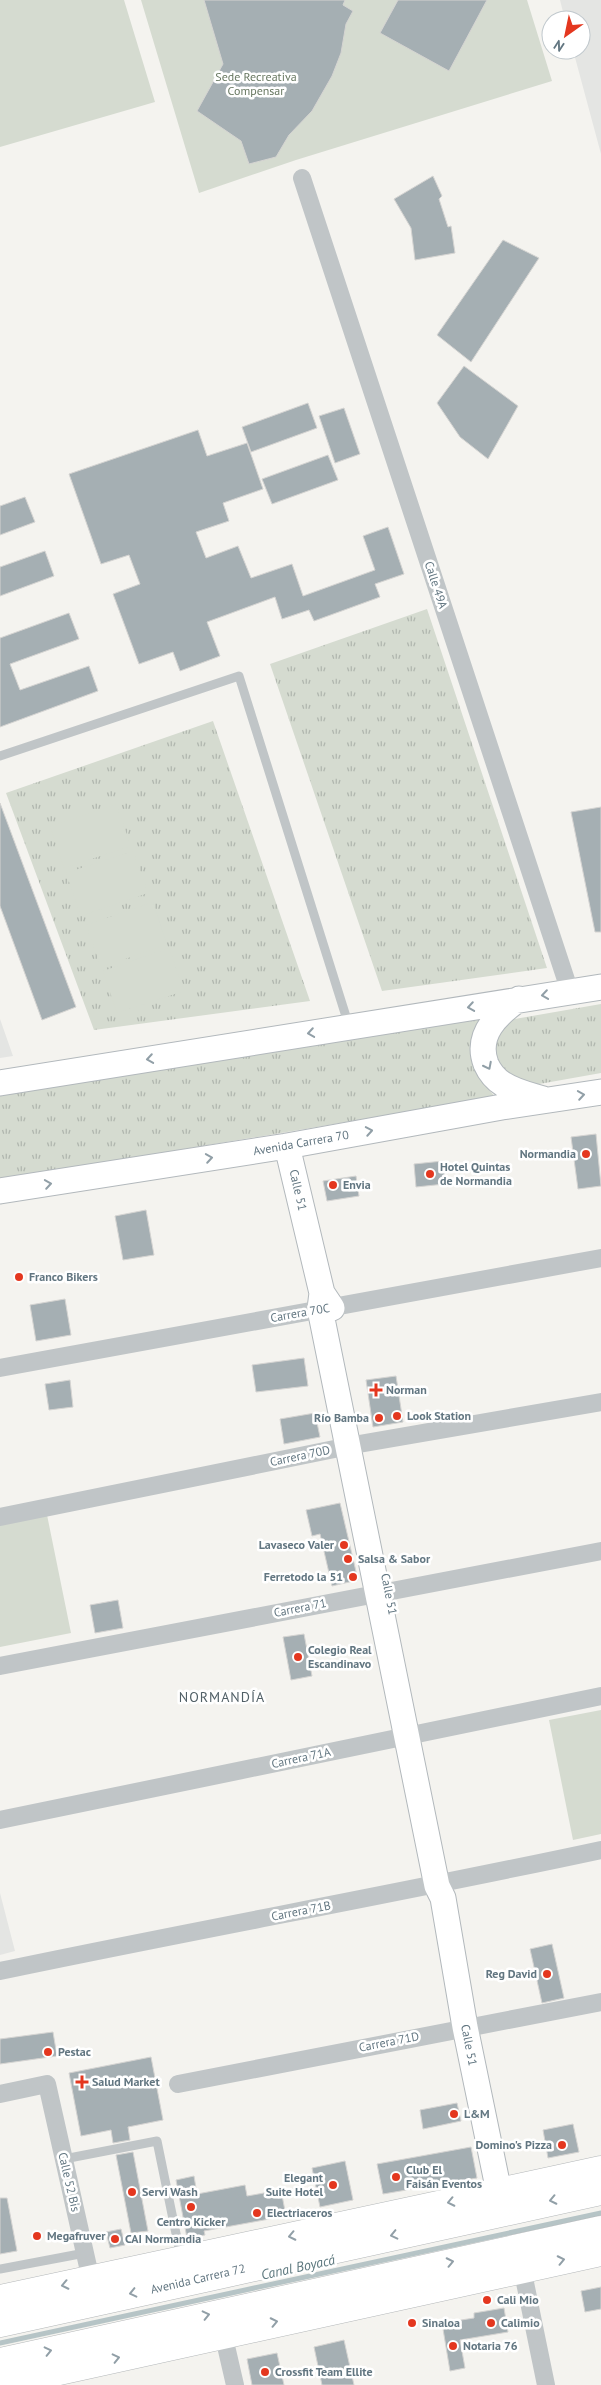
<svg xmlns="http://www.w3.org/2000/svg" width="601" height="2385" viewBox="0 0 601 2385" font-family="'PT Sans',sans-serif">
	<style>
		.built { fill: #e4e5e3 }
		.grass { fill: url(#grass-tufts) }
		.green { fill: #d5dbd0 }
		.lines { fill: none; stroke-linecap: round; stroke-linejoin: round }
		.stream { stroke: #b6c4c6; stroke-width: 5 }
		.building { fill: #a5afb3; stroke: #d5d4d2 }
		.secondary-casing { stroke: #b2b8bc; stroke-width: 27 }
		.highway-casing { stroke: #b3b7b9; stroke-width: 29 }
		.lane { stroke: #c0c5c7; stroke-width: 9 }
		.street { stroke: #c0c5c7; stroke-width: 18 }
		.secondary { stroke: #fff; stroke-width: 25 }
		.highway { stroke: #fff; stroke-width: 28 }
		.oneway { stroke: #919fa7 }
		.poi-dot { fill: #e4371f; stroke: #fff; stroke-width: 2 }
		.labels { text-anchor: middle; stroke-width: 5; stroke-linejoin: round; paint-order: stroke }
		.park-label { font-size: 12px; fill: #687861; stroke: #fff }
		.street-label { font-size: 12px; fill: #627681; stroke: #fff }
		.poi-label { font-size: 12px; font-weight: bold; fill: #627681; stroke: #fff; text-anchor: start }
		.neighbourhood-label { font-size: 14px; letter-spacing: 1px; fill: #505f66; stroke: #fff }
		.water-label { font-size: 14px; font-style: italic; fill: #5e797f; stroke: #fff }
	</style>
	<defs>
		<pattern id="grass-tufts" width="24" height="20" patternUnits="userSpaceOnUse" patternTransform="scale(1.25)"><rect width="24" height="20" fill="#d5dbd0"/><path d="M3 7l-1-3M5 7V3M7 7l1-3M15 17l-1-3M17 17v-4M19 17l1-3" fill="none" stroke="#b0b6ae"/></pattern>
	</defs>
	<rect width="100%" height="100%" fill="#f4f3ef"/>
	<path class="built" d="M560,0h41v154l-28,-104h8v-30h-16z
		M0,1019l13,37 -13,2z
		M0,1893l15,58 -15,4z"/>
	<path class="grass" d="M427,609l120,359 -165,23 -112,-327z
		M213,721l97,280 -216,29 -88,-237z
		M601,1004v69l-73,13 -23,-11 -10,-12 -1,-30 15,-13z
		M485,1016l-1,67 11,14 -495,83v-87z"/>
	<path class="green" d="M0,0h124l31,102 -155,45z
		M141,0h386l25,81 -256,79 -97,33z
		M116,804l15,42 -67,22 -14,-42z
		M133,851l15,42 -67,23 -15,-43z
		M153,902l14,43 -66,22 -15,-42z
		M169,948l15,43 -67,22 -14,-42z
		M46,1510l25,123 -71,14v-128z
		M601,1710v124l-28,6 -24,-120z"/>
	<g class="lines">
		<path class="stream" d="M0,2343l601,-130"/>
	</g>
	<path class="building" d="M204,0h141l-2,5 10,6 -7,13 -5,29 -9,23 -20,35 -23,24 -13,22 -27,7 -8,-23 -44,-30 26,-47z
		M398,0h89l-38,71 -69,-38z
		M433,176l9,20 -3,3 9,28 3,-1 4,27 -40,7 -4,-32 -17,-29z
		M503,240l36,18 -68,104 -34,-27z
		M464,366l54,40 -30,53 -28,-22 -23,-34z
		M308,403l9,25 -66,24 -9,-25z
		M344,408l16,46 -25,9 -16,-47z
		M198,430l9,26 40,-13 16,46 -40,14 6,18 -33,11 10,26 32,-12 13,32 41,-14 11,32 72,-26 -12,-34 25,-9 16,47 -29,10 5,13 -66,24 -5,-11 -27,9 -7,-22 -68,25 13,34 -40,15 -7,-19 -34,12 -26,-70 27,-10 -11,-29 -28,9 -32,-90z
		M328,455l10,25 -66,24 -10,-25z
		M25,497l10,25 -35,13v-29z
		M45,551l9,25 -54,20v-29z
		M69,613l10,26 -69,25 10,26 69,-24 9,25 -98,36v-89z
		M0,803l76,204 -34,13 -42,-114z
		M601,807v125h-6l-24,-120z
		M596,1134l5,52 -23,3 -7,-52z
		M443,1161l2,23 -29,3 -2,-23z
		M356,1176l3,20 -32,5 -4,-20z
		M146,1210l8,45 -31,5 -8,-44z
		M65,1299l6,36 -35,6 -6,-36z
		M304,1358l4,28 -52,6 -4,-27z
		M396,1376l7,46 -30,5 -7,-47z
		M70,1380l3,27 -24,3 -4,-26z
		M315,1413l5,24 -36,7 -4,-25z
		M340,1503l18,77 -26,6 -12,-52 -8,2 -6,-26z
		M118,1600l5,28 -28,5 -5,-28z
		M304,1634l8,42 -21,4 -8,-43z
		M552,1944l12,54 -22,5 -12,-54z
		M53,2032l4,24 -57,8v-25z
		M151,2057l12,63 -35,7 2,13 -17,3 -2,-13 -30,6 -12,-63z
		M457,2103l4,18 -38,8 -3,-19z
		M573,2124l6,28 -31,6 -5,-28z
		M471,2147l6,31 -94,16 -6,-30z
		M133,2152l15,79 -17,2 -15,-78z
		M345,2161l8,39 -33,7 -8,-39z
		M194,2176l3,18 48,-9 2,11 34,-6 5,26 -82,15 1,4 -18,3 -11,-58z
		M0,2198h7l10,53 -17,3z
		M121,2229l4,16 -15,3 -4,-16z
		M601,2287v22l-16,3 -4,-21z
		M504,2308l4,24 -48,8 5,28 -15,3 -8,-48 32,-5v-5z
		M344,2340l10,45h-32l-8,-38z
		M277,2353l7,32h-32l-5,-26z"/>
	<g class="lines">
		<g class="secondary-casing">
			<path id="secondary" d="M519,999c-22,15 -44,36 -33,65 4,9 9,15 17,20 12,8 27,11 40,15
				M0,1083l601,-96
				M287,1146l35,147 10,15
				M0,1191l287,-45 215,-39 99,-15
				M322,1293l-2,16 117,577 6,12 22,129 34,165"/>
		</g>
		<g class="highway-casing">
			<path id="highway" d="M0,2299l601,-129
				M0,2323l601,-132
				M0,2362l601,-132
				M0,2384l601,-132"/>
		</g>
		<path class="lane" d="M0,756l239,-80 110,350
			M64,2159l93,-18 24,117
			M0,2269l85,-16"/>
		<path class="street" d="M302,178l268,814
			M0,1368l601,-110
			M0,1517l359,-73 242,-42
			M0,1666l601,-115
			M0,1820l601,-124
			M0,1971c200,-42 401,-78 601,-121
			M178,2084l423,-82
			M0,2094l47,-10 44,196
			M522,2268l24,117
			M223,2333l12,52"/>
		<use href="#secondary" class="secondary"/>
		<use href="#highway" class="highway"/>
	</g>
	<defs><path id="oneway-chevron" d="M-2-3.5L2.5 0L-2 3.5" fill="none" stroke-width="1.6" stroke-linecap="round" stroke-linejoin="round" transform="scale(1.25)"/></defs>
	<g class="oneway">
		<use href="#oneway-chevron" transform="translate(545 995) rotate(172)"/>
		<use href="#oneway-chevron" transform="translate(471 1007) rotate(171)"/>
		<use href="#oneway-chevron" transform="translate(311 1033) rotate(171)"/>
		<use href="#oneway-chevron" transform="translate(150 1059) rotate(171)"/>
		<use href="#oneway-chevron" transform="translate(488 1066) rotate(63)"/>
		<use href="#oneway-chevron" transform="translate(581 1095) rotate(-9)"/>
		<use href="#oneway-chevron" transform="translate(369 1131) rotate(-10)"/>
		<use href="#oneway-chevron" transform="translate(209 1158) rotate(-9)"/>
		<use href="#oneway-chevron" transform="translate(48 1184) rotate(-9)"/>
		<use href="#oneway-chevron" transform="translate(553 2200) rotate(168)"/>
		<use href="#oneway-chevron" transform="translate(451 2202) rotate(168)"/>
		<use href="#oneway-chevron" transform="translate(394 2235) rotate(167)"/>
		<use href="#oneway-chevron" transform="translate(292 2236) rotate(168)"/>
		<use href="#oneway-chevron" transform="translate(561 2260) rotate(-12)"/>
		<use href="#oneway-chevron" transform="translate(450 2262) rotate(-12)"/>
		<use href="#oneway-chevron" transform="translate(65 2285) rotate(168)"/>
		<use href="#oneway-chevron" transform="translate(133 2293) rotate(167)"/>
		<use href="#oneway-chevron" transform="translate(206 2315) rotate(-13)"/>
		<use href="#oneway-chevron" transform="translate(274 2322) rotate(-12)"/>
		<use href="#oneway-chevron" transform="translate(48 2351) rotate(-13)"/>
		<use href="#oneway-chevron" transform="translate(116 2358) rotate(-13)"/>
	</g>
	<g class="poi-dot">
		<circle cx="586" cy="1154" r="5"/>
		<circle cx="430" cy="1174" r="5"/>
		<circle cx="333" cy="1185" r="5"/>
		<circle cx="19" cy="1277" r="5"/>
		<path d="M373.5 1382.5h5v5h5v5h-5v5h-5v-5h-5v-5h5z"/>
		<circle cx="397" cy="1416" r="5"/>
		<circle cx="379" cy="1418" r="5"/>
		<circle cx="344" cy="1545" r="5"/>
		<circle cx="348" cy="1559" r="5"/>
		<circle cx="353" cy="1577" r="5"/>
		<circle cx="298" cy="1657" r="5"/>
		<circle cx="547" cy="1974" r="5"/>
		<circle cx="48" cy="2052" r="5"/>
		<path d="M79.5 2074.5h5v5h5v5h-5v5h-5v-5h-5v-5h5z"/>
		<circle cx="454" cy="2114" r="5"/>
		<circle cx="562" cy="2145" r="5"/>
		<circle cx="396" cy="2177" r="5"/>
		<circle cx="333" cy="2185" r="5"/>
		<circle cx="132" cy="2192" r="5"/>
		<circle cx="191" cy="2207" r="5"/>
		<circle cx="257" cy="2213" r="5"/>
		<circle cx="37" cy="2236" r="5"/>
		<circle cx="115" cy="2239" r="5"/>
		<circle cx="487" cy="2300" r="5"/>
		<circle cx="412" cy="2323" r="5"/>
		<circle cx="491" cy="2323" r="5"/>
		<circle cx="453" cy="2346" r="5"/>
		<circle cx="265" cy="2372" r="5"/>
	</g>
	<g class="labels">
		<g class="park-label">
			<text x="256" y="81">Sede Recreativa<tspan x="256" dy="14">Compensar</tspan></text>
		</g>
		<g class="street-label">
			<text transform="translate(436 585) rotate(72)" y="4">Calle 49A</text>
			<text transform="translate(301 1143) rotate(-10)" y="4">Avenida Carrera 70</text>
			<text transform="translate(298 1190) rotate(77)" y="4">Calle 51</text>
			<text transform="translate(300 1313) rotate(-10)" y="4">Carrera 70C</text>
			<text transform="translate(300 1456) rotate(-12)" y="4">Carrera 70D</text>
			<text transform="translate(389 1594) rotate(79)" y="4">Calle 51</text>
			<text transform="translate(300 1608) rotate(-11)" y="4">Carrera 71</text>
			<text transform="translate(301 1758) rotate(-12)" y="4">Carrera 71A</text>
			<text transform="translate(301 1911) rotate(-11)" y="4">Carrera 71B</text>
			<text transform="translate(389 2042) rotate(-11)" y="4">Carrera 71D</text>
			<text transform="translate(469 2045) rotate(79)" y="4">Calle 51</text>
			<text transform="translate(69 2182) rotate(77)" y="4">Calle 52 Bis</text>
			<text transform="translate(198 2279) rotate(-13)" y="4">Avenida Carrera 72</text>
		</g>
		<g class="poi-label">
			<text x="576" y="1158" text-anchor="end">Normandia</text>
			<text x="440" y="1171">Hotel Quintas<tspan x="440" dy="14">de Normandia</tspan></text>
			<text x="343" y="1189">Envia</text>
			<text x="29" y="1281">Franco Bikers</text>
			<text x="386" y="1394">Norman</text>
			<text x="407" y="1420">Look Station</text>
			<text x="369" y="1422" text-anchor="end">Río Bamba</text>
			<text x="334" y="1549" text-anchor="end">Lavaseco Valer</text>
			<text x="358" y="1563">Salsa &amp; Sabor</text>
			<text x="343" y="1581" text-anchor="end">Ferretodo la 51</text>
			<text x="308" y="1654">Colegio Real<tspan x="308" dy="14">Escandinavo</tspan></text>
			<text x="537" y="1978" text-anchor="end">Reg David</text>
			<text x="58" y="2056">Pestac</text>
			<text x="92" y="2086">Salud Market</text>
			<text x="464" y="2118">L&amp;M</text>
			<text x="552" y="2149" text-anchor="end">Domino's Pizza</text>
			<text x="406" y="2174">Club El<tspan x="406" dy="14">Faisán Eventos</tspan></text>
			<text x="323" y="2182" text-anchor="end">Elegant<tspan x="323" dy="14">Suite Hotel</tspan></text>
			<text x="142" y="2196">Servi Wash</text>
			<text x="267" y="2217">Electriaceros</text>
			<text x="191" y="2226" text-anchor="middle">Centro Kicker</text>
			<text x="47" y="2240">Megafruver</text>
			<text x="125" y="2243">CAI Normandia</text>
			<text x="497" y="2304">Cali Mio</text>
			<text x="422" y="2327">Sinaloa</text>
			<text x="501" y="2327">Calimio</text>
			<text x="463" y="2350">Notaria 76</text>
			<text x="275" y="2376">Crossfit Team Ellite</text>
		</g>
		<g class="neighbourhood-label">
			<text x="222" y="1702">NORMANDÍA</text>
		</g>
		<g class="water-label">
			<text transform="translate(298 2267) rotate(-12)" y="5">Canal Boyacá</text>
		</g>
	</g>
	<g transform="translate(566 35) rotate(213)"><circle r="24" fill="#ffffff" stroke="#c0c8cd"/>
	<path d="M0-4L9 19L0 12L-9 19Z" fill="#e4371f"/>
	<text y="-8" font-size="14" font-weight="bold" text-anchor="middle" fill="#627681">N</text>
	</g>
</svg>
